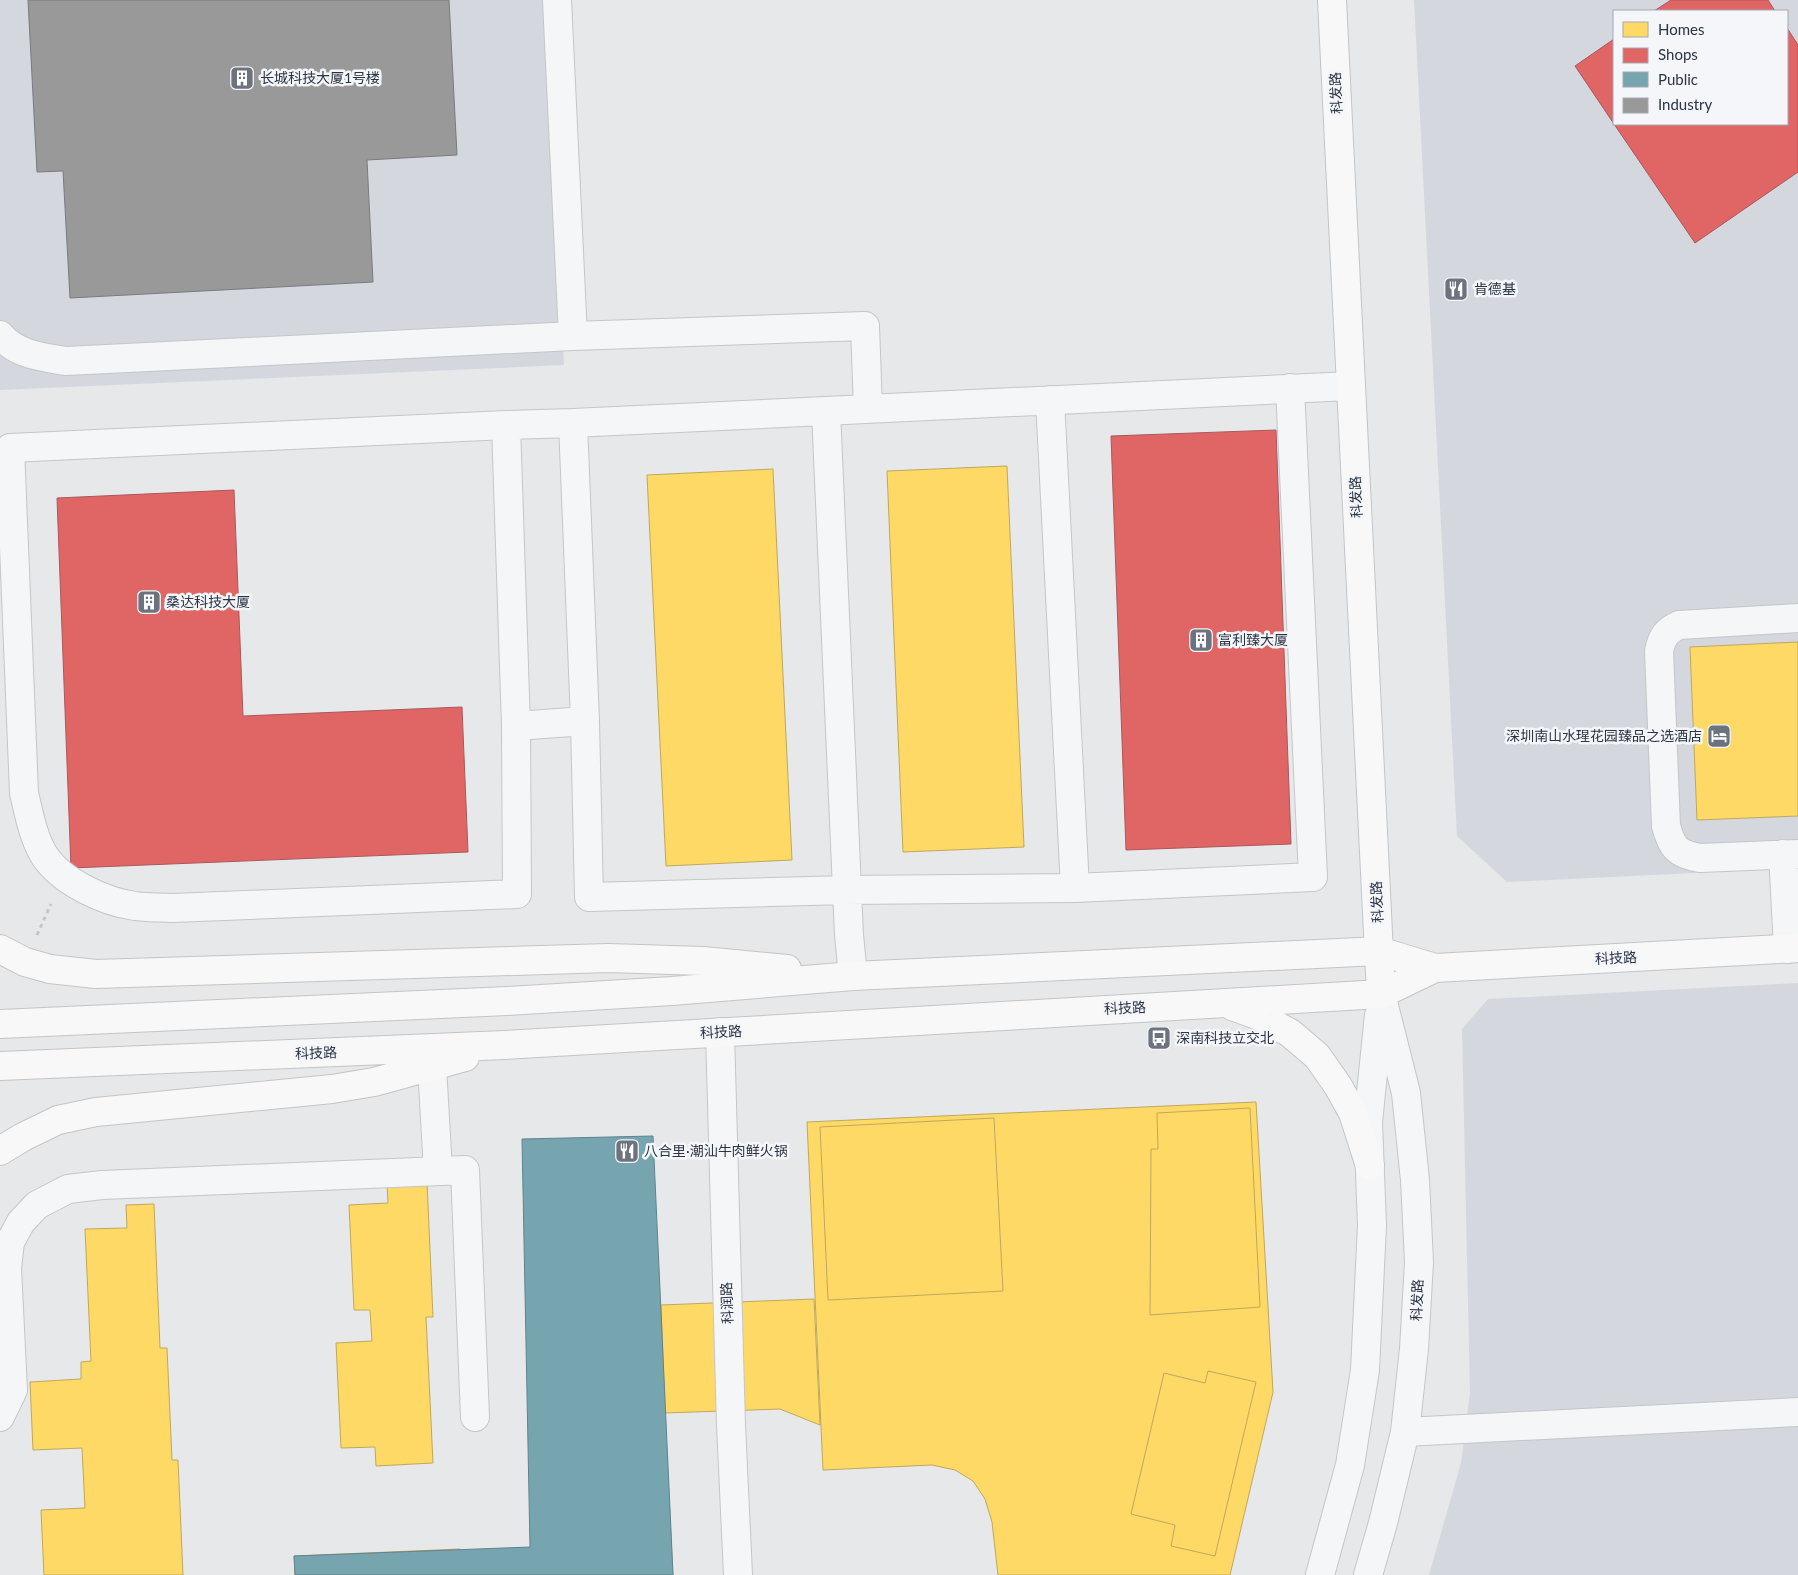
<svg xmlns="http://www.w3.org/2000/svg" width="1798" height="1575" viewBox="0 0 1798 1575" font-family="Lato,'Noto Sans SC',sans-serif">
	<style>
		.built { fill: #d4d7dd; fill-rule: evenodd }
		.homes { fill: #ffd966; stroke: #bfa85c }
		.shops { fill: #e06666; stroke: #aa575c }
		.public { fill: #76a5af; stroke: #60838f }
		.industry { fill: #999; stroke: #787b80 }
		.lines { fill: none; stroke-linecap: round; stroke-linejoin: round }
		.minor-casing { stroke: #c4c6c8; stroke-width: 30 }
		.major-casing { stroke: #c2c5c8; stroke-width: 30 }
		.path { stroke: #c5c6ca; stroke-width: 3; stroke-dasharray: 4 4; stroke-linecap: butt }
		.minor { stroke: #f5f6f7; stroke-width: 28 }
		.major { stroke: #f8f8f8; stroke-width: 28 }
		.labels { text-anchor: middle; stroke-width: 5; stroke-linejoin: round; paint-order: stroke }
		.poi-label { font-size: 14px; fill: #2b3445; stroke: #f4f6f9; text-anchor: start }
		.street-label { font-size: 14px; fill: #2b3445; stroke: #f4f6f9 }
	</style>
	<rect width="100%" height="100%" fill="#e6e8ea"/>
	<path class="built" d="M0,0h546l18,365 -564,25z
		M1414,0h384v868l-291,14 -50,-46zM1614,11h173v113h-173z
		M1798,983v592h-369l32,-112 9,-70 -8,-364 26,-30z"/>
	<path class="homes" d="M1007,466l17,381 -121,5 -16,-381z
		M773,469l19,391 -126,6 -19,-391z
		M1798,642v174l-101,4 -7,-173z
		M1256,1102l17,290 -43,183h-232l-6,-53 -7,-23 -12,-18 -18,-11 -23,-5 -109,5 -16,-348z
		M1250,1108l10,199 -110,8 1,-166h7l-1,-36z
		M994,1118l9,173 -175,9 -8,-173z
		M638,1139l9,196 -114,7 26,-200z
		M427,1182l6,135h-7l7,146 -57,3 -1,-19 -34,1 -5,-105 36,-2 -2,-31h-16l-5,-105 39,-2 -1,-19z
		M154,1204l6,144h7l5,112h6l5,115h-139l-3,-65 44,-2 -3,-60 -49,2 -3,-68 51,-3v-17l10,-1 -6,-132 42,-1 -1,-23z
		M814,1299l6,126 -40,-16 -115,4 -4,-108z
		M1208,1371l48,11 -41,174 -44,-10 4,-21 -44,-11 33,-141 41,10z
		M667,1457l6,118h-93l-6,-113z
		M460,1549v26h-165l-1,-19z"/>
	<path class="shops" d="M1671,0h97l7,11h-121z
		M1787,28l11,17v127l-103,71 -81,-119h173z
		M1614,39v85l-39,-58z
		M1276,430l15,414 -165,6 -15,-414z
		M234,490l9,226 219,-9 6,145 -397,16 -14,-370z"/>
	<path class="public" d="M653,1136l20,439h-378l-1,-19 236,-9 -8,-408z"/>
	<path class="industry" d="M28,0h421l8,155 -90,5 6,122 -303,16 -7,-127 -26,1z"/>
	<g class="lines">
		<g class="minor-casing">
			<path id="minor" d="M557,0l16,336
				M0,335c17,20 42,22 66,26l507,-25 292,-10 3,83
				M1050,400l25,488
				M826,411l23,524 4,41
				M573,423l12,298 4,176 258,-7 228,-2 238,-11 -23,-489
				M506,425l10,301 1,168 -344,14c-12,-1 -26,0 -38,-2 -30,-4 -74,-24 -91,-51 -11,-18 -15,-41 -20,-62l-14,-345 496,-23 67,-2 777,-37
				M1798,618l-119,7c-13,6 -17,12 -20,26l7,175c6,22 11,28 34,32l98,-4
				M516,726l69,-5
				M1783,854l5,95
				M720,1032l11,393 7,150
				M432,1066l6,105
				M0,1417l13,-27 -6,-122 3,-26 11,-20 16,-17 31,-16 34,-4 363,-15 10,247
				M1405,1432l393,-20
				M1320,1575l30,-110 15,-95 7,-145 -4,-103 11,-107
				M1368,1575l15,-52 22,-91 9,-83 5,-87 -4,-82 -9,-87 -25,-99"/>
		</g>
		<g class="major-casing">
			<path id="major" d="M1332,0l49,994
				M0,949l25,13 25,7 46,5 512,-16 95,3 84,8
				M1232,1006l25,9 33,18 27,23 21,30 15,27 17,53
				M0,1024l507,-23 165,-10 181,-15 526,-25 56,17 363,-20
				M0,1066l505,-21 876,-51 54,-26
				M0,1151l23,-14 35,-17 38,-8 236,-23 42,-7 91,-25"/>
		</g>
		<path class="path" d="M37,935l14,-31"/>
		<use href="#minor" class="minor"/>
		<use href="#major" class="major"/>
	</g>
	<defs>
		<g id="building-square" transform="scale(1.25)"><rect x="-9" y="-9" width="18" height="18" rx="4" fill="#6c737f" stroke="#f4f6f9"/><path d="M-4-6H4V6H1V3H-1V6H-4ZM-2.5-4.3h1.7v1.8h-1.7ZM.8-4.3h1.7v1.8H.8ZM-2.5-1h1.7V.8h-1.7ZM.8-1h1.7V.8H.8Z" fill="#fff"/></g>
		<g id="restaurant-square" transform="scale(1.25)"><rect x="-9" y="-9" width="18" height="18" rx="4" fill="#6c737f" stroke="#f4f6f9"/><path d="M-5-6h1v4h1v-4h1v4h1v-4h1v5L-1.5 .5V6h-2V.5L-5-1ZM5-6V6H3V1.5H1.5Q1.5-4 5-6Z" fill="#fff"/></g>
		<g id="hotel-square" transform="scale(1.25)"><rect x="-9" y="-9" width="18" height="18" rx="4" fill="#6c737f" stroke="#f4f6f9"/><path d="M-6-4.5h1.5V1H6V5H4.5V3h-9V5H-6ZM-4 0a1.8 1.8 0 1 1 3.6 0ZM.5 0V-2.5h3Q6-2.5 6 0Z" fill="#fff"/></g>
		<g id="bus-square" transform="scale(1.25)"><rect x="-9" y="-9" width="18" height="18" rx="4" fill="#6c737f" stroke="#f4f6f9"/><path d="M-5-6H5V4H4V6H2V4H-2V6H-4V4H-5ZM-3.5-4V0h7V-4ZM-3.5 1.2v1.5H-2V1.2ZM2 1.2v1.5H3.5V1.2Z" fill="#fff"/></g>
	</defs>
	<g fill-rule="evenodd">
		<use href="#building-square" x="242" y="78"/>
		<use href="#restaurant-square" x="1456" y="289"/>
		<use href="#building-square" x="149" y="602"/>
		<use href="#building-square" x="1201" y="640"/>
		<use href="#hotel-square" x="1719" y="736"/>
		<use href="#bus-square" x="1159" y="1038"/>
		<use href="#restaurant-square" x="627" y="1151"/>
	</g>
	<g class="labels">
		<g class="poi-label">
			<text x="260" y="83">长城科技大厦1号楼</text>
			<text x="1474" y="294">肯德基</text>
			<text x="166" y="607">桑达科技大厦</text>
			<text x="1218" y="645">富利臻大厦</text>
			<text x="1702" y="741" text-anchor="end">深圳南山水瑆花园臻品之选酒店</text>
			<text x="1176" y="1043">深南科技立交北</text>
			<text x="644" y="1156">八合里·潮汕牛肉鲜火锅</text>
		</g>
		<g class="street-label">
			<text transform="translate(1336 93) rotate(-93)" y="5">科发路</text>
			<text transform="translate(1356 497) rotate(-93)" y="5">科发路</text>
			<text transform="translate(1377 902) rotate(-93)" y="5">科发路</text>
			<text transform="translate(1616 958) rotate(-3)" y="5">科技路</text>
			<text transform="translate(1125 1008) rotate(-3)" y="5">科技路</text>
			<text transform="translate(721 1032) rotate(-3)" y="5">科技路</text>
			<text transform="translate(316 1053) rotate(-2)" y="5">科技路</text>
			<text transform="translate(1417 1300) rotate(-87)" y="5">科发路</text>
			<text transform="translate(727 1303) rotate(-92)" y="5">科润路</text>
		</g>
	</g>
	<rect x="1613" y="10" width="175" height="115" fill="#f4f6f9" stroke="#a4a8b1"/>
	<rect x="1623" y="22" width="25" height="15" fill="#ffd966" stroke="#a4a8b1"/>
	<text x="1658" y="35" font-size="15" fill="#2b3445">Homes</text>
	<rect x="1623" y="48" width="25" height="15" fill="#e06666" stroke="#a4a8b1"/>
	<text x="1658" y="60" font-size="15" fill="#2b3445">Shops</text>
	<rect x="1623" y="72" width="25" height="15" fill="#76a5af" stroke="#a4a8b1"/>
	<text x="1658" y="85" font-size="15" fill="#2b3445">Public</text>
	<rect x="1623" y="98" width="25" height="15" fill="#999999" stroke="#a4a8b1"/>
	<text x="1658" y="110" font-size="15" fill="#2b3445">Industry</text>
</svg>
